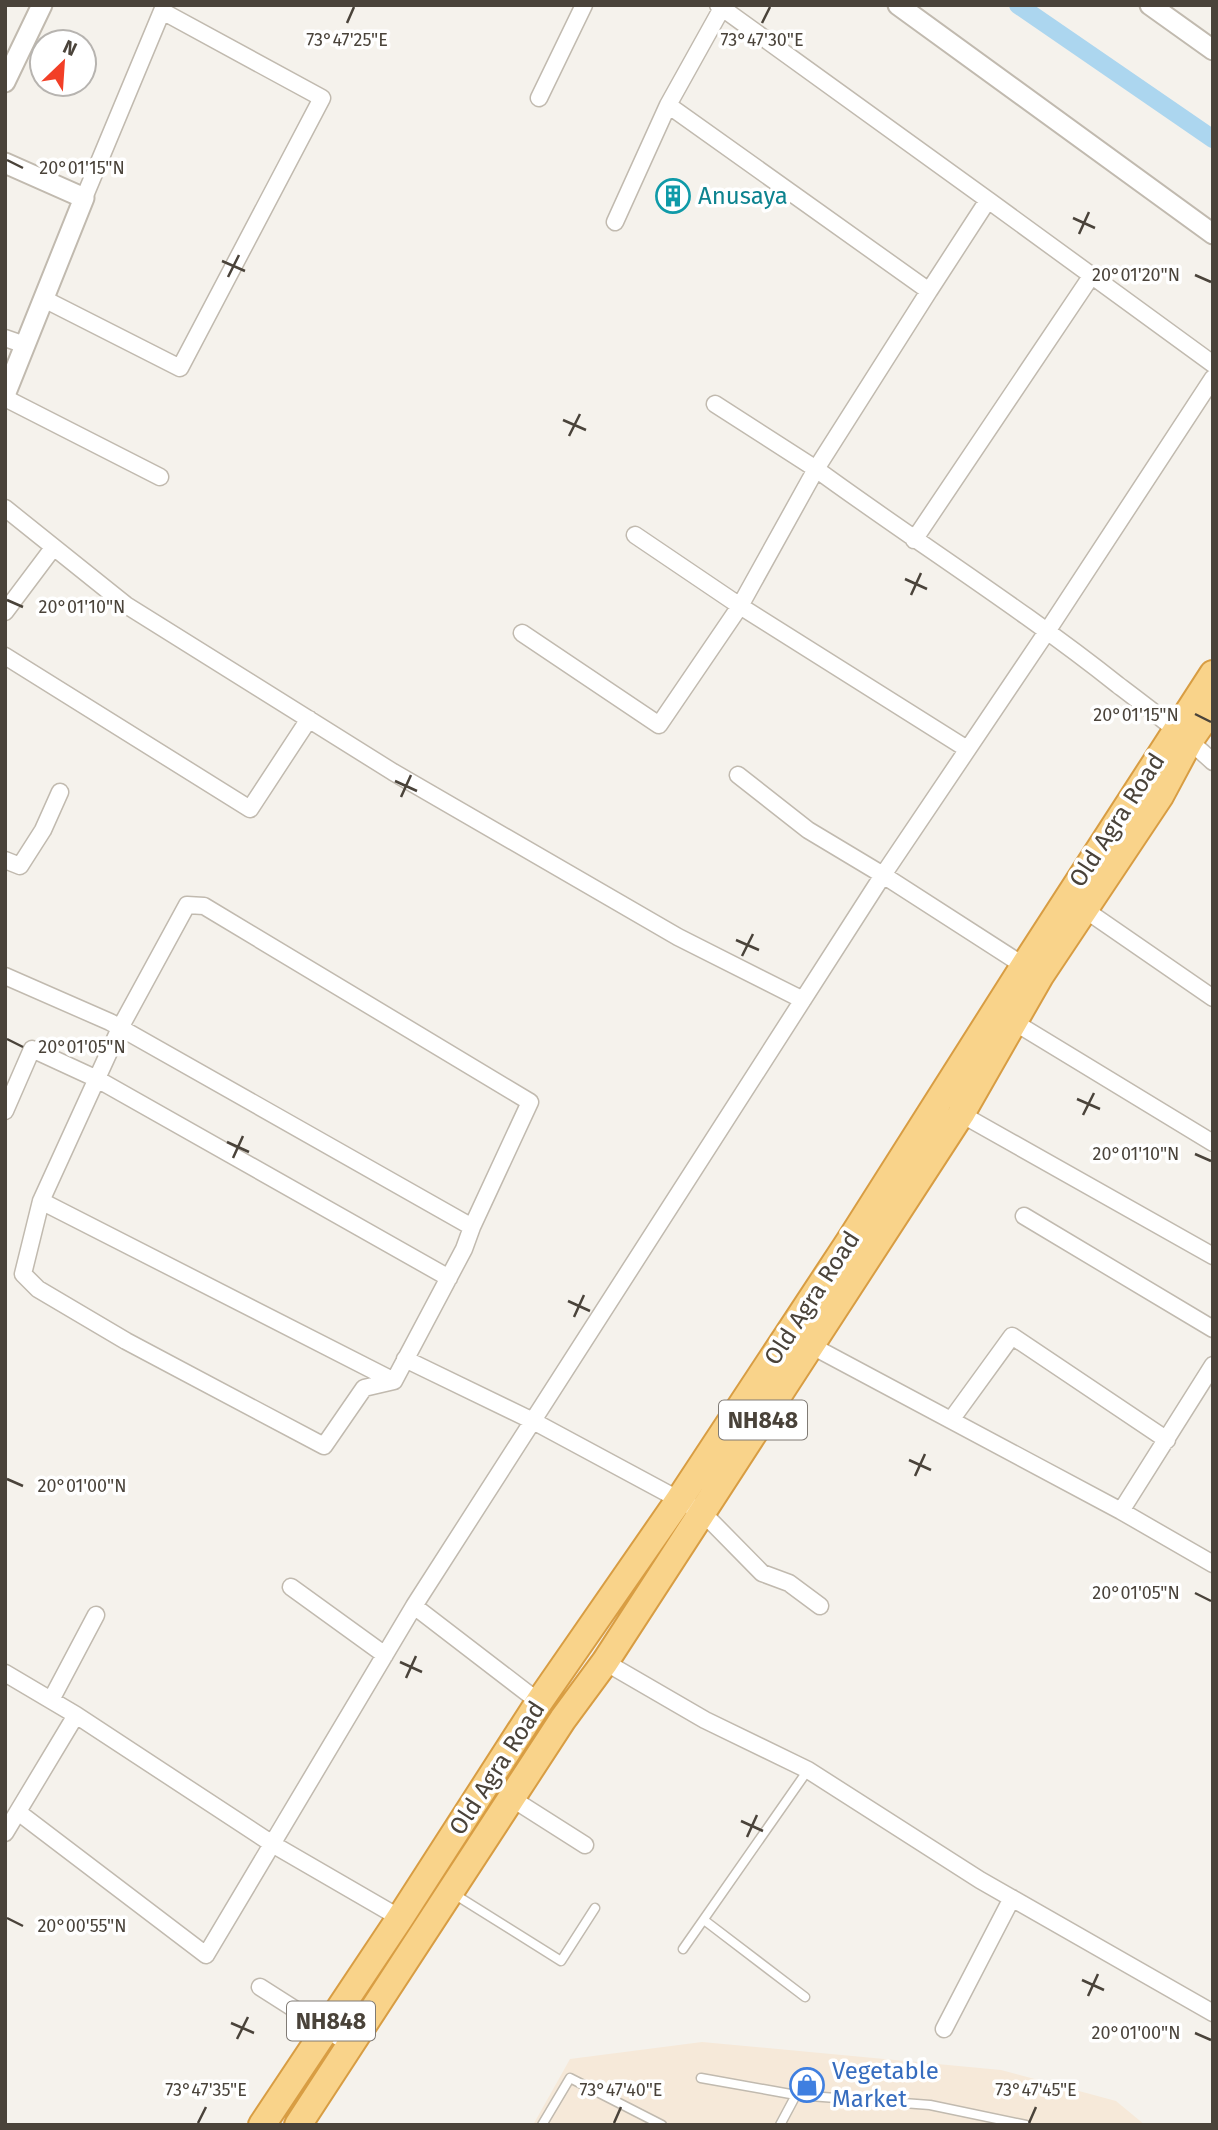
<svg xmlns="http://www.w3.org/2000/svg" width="1218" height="2130" viewBox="0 0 1218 2130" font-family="'Fira Sans',sans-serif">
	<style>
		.commercial { fill: #f6e9d9 }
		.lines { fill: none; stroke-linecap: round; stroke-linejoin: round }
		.canal { stroke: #acd6ef; stroke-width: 18 }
		.service-casing { stroke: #c1baaf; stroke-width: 11 }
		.minor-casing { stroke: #c1baaf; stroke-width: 19 }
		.tertiary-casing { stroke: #c1baaf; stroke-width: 23 }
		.trunk-casing { stroke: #d89d43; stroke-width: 30 }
		.service { stroke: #fff; stroke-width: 8 }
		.minor { stroke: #fff; stroke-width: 16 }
		.tertiary { stroke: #fff; stroke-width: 19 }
		.trunk { stroke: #f9d38a; stroke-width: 26 }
		.ticks { fill: none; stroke: #4a433a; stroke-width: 2.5 }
		.labels { text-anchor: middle; stroke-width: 7; stroke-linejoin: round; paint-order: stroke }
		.shield { fill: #fff; stroke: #807b75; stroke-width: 2 }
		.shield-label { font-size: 23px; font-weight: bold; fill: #4a433a }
		.culture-label { font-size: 24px; fill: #0d838f; stroke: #fff; text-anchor: start }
		.street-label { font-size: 24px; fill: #4a433a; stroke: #fff }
		.shop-label { font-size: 24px; fill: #366cbe; stroke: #fff; text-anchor: start }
		.ticks-label { font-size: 18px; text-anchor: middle; fill: #4a433a; stroke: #fff; stroke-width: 7; stroke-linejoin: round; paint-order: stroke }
	</style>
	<rect width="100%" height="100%" fill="#f5f2ec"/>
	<path class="commercial" d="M702,2042l299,28 115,31 29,24h-612l37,-66z"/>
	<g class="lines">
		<path class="canal" d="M1018,5l195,134"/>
		<g class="service-casing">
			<path id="service" d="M454,1894l107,67 34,-53
				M704,1920l101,77
				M683,1949l125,-179
				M701,2078l95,17
				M542,2125l28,-47 92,47
				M780,2125l16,-30 134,10 96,20"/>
		</g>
		<g class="minor-casing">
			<path id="minor" d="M718,5l270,195 -59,91
				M539,98l45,-93
				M668,105l54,-97
				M988,200l225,164
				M615,222l53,-117 261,186 -113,178c100,73 205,139 302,216 33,25 65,49 95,77
				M44,299l136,69 142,-270 -160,-87 -78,187
				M5,338l20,7
				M5,398l155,79
				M715,404l101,65 -76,137 227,143
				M5,508l121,97 267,167 285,165 125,63
				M914,540l178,-265
				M5,612l48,-64
				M522,633l137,92 81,-119 -105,-71
				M5,656l245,153 59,-90
				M738,775l70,55 75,45 146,94
				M5,860l15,6 23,-36 17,-38
				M187,905l17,1 326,196 -58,125 -8,22 -70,132 -30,7 -40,58 -198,-105 -88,-52 -15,-15 18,-73 79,-173z
				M1084,909l129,89
				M5,976l105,46 362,205
				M1014,1022l199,121
				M5,1111l27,-62 65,30 352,199
				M961,1114l252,142
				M41,1201l353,180
				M1024,1216l189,113
				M812,1346l309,165 92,53
				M405,1359l128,62 169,91 60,61 27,10 31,23
				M951,1420l61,-84 155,104
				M1121,1511l92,-146
				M291,1587l94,68
				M414,1606l469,-731 165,-245 165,-252
				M605,1662l100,58 103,50 172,110 233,133
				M5,1673l71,42 198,130 126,73
				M51,1700l45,-85
				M511,1798l74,47
				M18,1812l188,143 208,-349 125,96
				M5,1833l71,-118
				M260,1987l91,58
				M944,2029l68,-131"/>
		</g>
		<g class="tertiary-casing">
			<path id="tertiary" d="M898,5l315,229
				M1150,5l63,45
				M5,82l37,-77
				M5,163l79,35 -79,197"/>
		</g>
		<g class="trunk-casing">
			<path id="trunk" d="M262,2125l138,-207 139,-216 140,-202 170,-258 175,-276 189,-292
				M298,2125l265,-406 42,-57 356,-548 79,-138 120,-180 30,-56 23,-33"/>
		</g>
		<use href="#service" class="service"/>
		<use href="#minor" class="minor"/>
		<use href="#tertiary" class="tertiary"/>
		<use href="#trunk" class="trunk"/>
	</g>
	<path class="ticks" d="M347,23l7,-16M762,23l8,-16M7,160l16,8M1073,218l22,10M1079,234l10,-22M222,261l23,10M1195,275l16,7M228,277l11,-22M563,420l23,10M569,436l11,-22M905,579l22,10M911,595l10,-22M7,600l16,7M1195,714l16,8M395,781l22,10M401,797l10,-22M736,940l23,10M742,956l11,-22M7,1039l16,8M1077,1099l23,10M1083,1115l11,-22M227,1142l22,10M1195,1154l16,7M233,1158l10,-22M568,1301l22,10M574,1317l10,-22M909,1460l22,10M915,1476l10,-22M7,1479l16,7M1195,1593l16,8M400,1662l22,10M406,1678l10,-22M741,1821l22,10M747,1837l10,-22M7,1918l16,8M1082,1980l22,10M1088,1996l10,-22M231,2023l23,10M1195,2033l16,7M237,2039l11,-22M198,2123l8,-16M614,2123l7,-16M1029,2123l7,-16"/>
	<defs>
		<g id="building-ring" transform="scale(1.75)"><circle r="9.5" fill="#fff" stroke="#0f9aa8" stroke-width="1.5"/><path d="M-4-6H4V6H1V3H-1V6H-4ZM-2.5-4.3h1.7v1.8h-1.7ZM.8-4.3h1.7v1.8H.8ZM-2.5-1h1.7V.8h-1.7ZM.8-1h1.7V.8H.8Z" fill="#0f9aa8"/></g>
		<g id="shop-ring" transform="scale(1.75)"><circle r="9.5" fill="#fff" stroke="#3f7fe0" stroke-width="1.5"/><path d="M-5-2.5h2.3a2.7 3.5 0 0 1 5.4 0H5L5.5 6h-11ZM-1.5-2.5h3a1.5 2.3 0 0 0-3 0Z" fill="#3f7fe0"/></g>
	</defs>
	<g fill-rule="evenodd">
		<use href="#building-ring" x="673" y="196"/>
		<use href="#shop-ring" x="807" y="2085"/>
	</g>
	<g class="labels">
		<g class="shield">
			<rect x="719" y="1400.5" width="88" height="39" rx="5"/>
			<rect x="287" y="2001.5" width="88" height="39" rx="5"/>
		</g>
		<g class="shield-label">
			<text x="763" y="1428">NH848</text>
			<text x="331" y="2029">NH848</text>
		</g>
		<g class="culture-label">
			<text x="698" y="204">Anusaya</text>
		</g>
		<g class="street-label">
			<text transform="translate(1117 820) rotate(-57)" y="8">Old Agra Road</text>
			<text transform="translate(812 1298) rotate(-57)" y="8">Old Agra Road</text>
			<text transform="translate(497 1768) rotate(-57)" y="8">Old Agra Road</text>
		</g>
		<g class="shop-label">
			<text x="832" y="2079">Vegetable<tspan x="832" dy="28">Market</tspan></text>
		</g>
	</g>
	<g class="ticks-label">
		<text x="347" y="46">73°47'25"E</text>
		<text x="762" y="46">73°47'30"E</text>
		<text x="82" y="174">20°01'15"N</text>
		<text x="1136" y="281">20°01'20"N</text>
		<text x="82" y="613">20°01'10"N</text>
		<text x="1136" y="721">20°01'15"N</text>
		<text x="82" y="1053">20°01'05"N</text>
		<text x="1136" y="1160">20°01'10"N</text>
		<text x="82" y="1492">20°01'00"N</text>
		<text x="1136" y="1599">20°01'05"N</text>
		<text x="82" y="1932">20°00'55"N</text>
		<text x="1136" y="2039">20°01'00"N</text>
		<text x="206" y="2096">73°47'35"E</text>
		<text x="621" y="2096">73°47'40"E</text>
		<text x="1036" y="2096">73°47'45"E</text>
	</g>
	<rect width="1218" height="2130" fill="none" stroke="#4a433a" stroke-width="14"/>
	<g transform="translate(63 63) rotate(25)"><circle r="33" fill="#ffffff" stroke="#b7b4b0" stroke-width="2"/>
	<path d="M0-5L12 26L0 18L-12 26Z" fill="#f23f27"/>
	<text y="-10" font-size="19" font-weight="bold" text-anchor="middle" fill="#4a433a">N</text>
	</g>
</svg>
